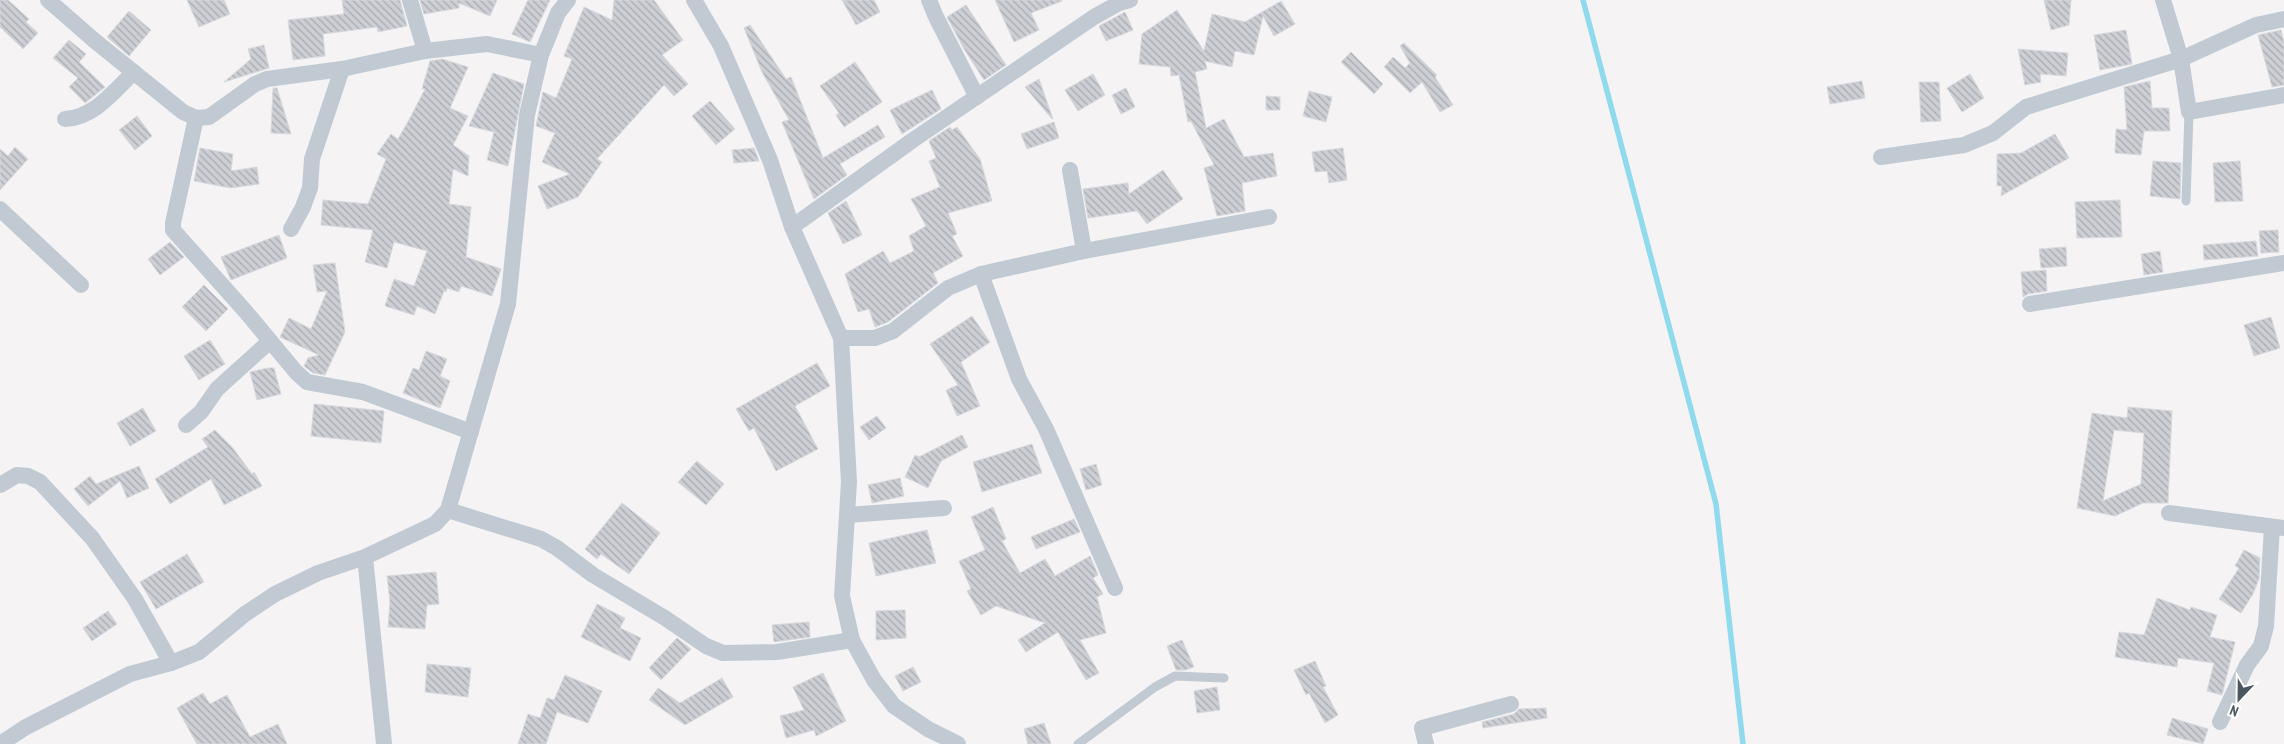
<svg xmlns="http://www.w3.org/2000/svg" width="2284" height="744" viewBox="0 0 2284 744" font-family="'PT Sans Narrow',sans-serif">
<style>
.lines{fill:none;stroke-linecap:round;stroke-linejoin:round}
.stream{stroke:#90daee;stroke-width:5.5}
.building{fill:url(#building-back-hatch);stroke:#d7d9de;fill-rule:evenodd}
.service{stroke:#c1cad2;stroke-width:9}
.minor{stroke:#c1cad2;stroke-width:16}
</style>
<defs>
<pattern id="building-back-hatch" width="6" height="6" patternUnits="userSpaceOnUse" patternTransform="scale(1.25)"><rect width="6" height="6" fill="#cdcfd5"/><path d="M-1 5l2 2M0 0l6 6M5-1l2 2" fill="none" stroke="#a8abb0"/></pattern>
</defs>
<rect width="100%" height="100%" fill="#f5f3f3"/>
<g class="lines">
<!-- stream -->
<polyline class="stream" points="1583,0 1716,504 1743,744"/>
</g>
<!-- building -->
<g class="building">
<polygon points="0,0 8,0 29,19 26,22 38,33 23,49 0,27"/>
<polygon points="187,0 224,0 230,14 199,27"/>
<polygon points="342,0 400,0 407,26 378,32 377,27 323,34 325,56 293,60 288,20 344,14"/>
<polygon points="420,0 497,0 490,16 459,3 459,8 424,14"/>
<polygon points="528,0 550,0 530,42 512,34"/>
<polygon points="614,0 654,0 683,40 662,55 688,84 674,96 664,85 597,159 602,162 578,197 547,209 538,186 570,174 542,162 555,133 536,126 543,92 556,98 572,59 564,56 584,7 612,20"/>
<polygon points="842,0 874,0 880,12 856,25"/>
<polygon points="995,0 1062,0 1062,1 1031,13 1039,30 1014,42"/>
<polygon points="2044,0 2071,0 2069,25 2051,30"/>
<polygon points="1281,1 1295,24 1274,36 1263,16 1254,55 1235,51 1232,67 1205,61 1207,69 1195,72 1206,128 1224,119 1244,157 1273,153 1277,176 1242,183 1245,211 1217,216 1204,168 1214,165 1191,121 1188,122 1179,75 1171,76 1170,67 1139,64 1142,34 1177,10 1204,51 1212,14 1245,22"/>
<polygon points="966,5 1006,65 984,80 964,49 947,17"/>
<polygon points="129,11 151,30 129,56 107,37"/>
<polygon points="1125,12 1133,30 1106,41 1099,26"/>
<polygon points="750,25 786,79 791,77 823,158 878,125 885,137 840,164 847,175 814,199 782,122 789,120 762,72 744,28"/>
<polygon points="2126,30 2132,64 2100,70 2094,35"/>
<polygon points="2281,30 2284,42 2284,85 2272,87 2258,35"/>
<polygon points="69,40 86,54 79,62 105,87 85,103 69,87 78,78 53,58"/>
<polygon points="1404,43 1437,75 1435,77 1453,105 1440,112 1422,82 1410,93 1384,67 1393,57 1405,68 1410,63 1400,46"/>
<polygon points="264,45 269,68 224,82 251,59 248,49"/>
<polygon points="2018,49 2068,53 2066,76 2040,74 2041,82 2025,85"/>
<polygon points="1351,52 1383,84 1374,94 1341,62"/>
<polygon points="442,59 468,67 450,108 468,116 453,145 469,156 468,176 453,169 449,204 471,207 466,257 501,269 492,296 461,286 459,292 447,288 446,292 444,291 435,314 417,306 414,315 385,306 394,279 414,286 427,251 394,242 387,268 365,262 373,230 321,225 323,200 368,204 386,159 377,154 391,134 398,139 410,118 425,89 422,89 430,61"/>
<polygon points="855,62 882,102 844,127 836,115 839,113 820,86"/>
<polygon points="493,73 524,84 508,166 487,160 494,132 469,126"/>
<polygon points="1093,74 1105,95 1078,111 1065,90"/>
<polygon points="1970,74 1984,98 1962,112 1947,88"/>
<polygon points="1039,79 1053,119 1052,119 1025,87"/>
<polygon points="1862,81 1865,98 1830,104 1827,87"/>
<polygon points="2150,81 2152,108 2169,108 2170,131 2144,131 2141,155 2115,153 2116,129 2127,130 2124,87"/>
<polygon points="1919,82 1939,82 1941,121 1921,122"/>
<polygon points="273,88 277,88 291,134 271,133"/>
<polygon points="1126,88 1135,107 1121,114 1112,95"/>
<polygon points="932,90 941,109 902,134 890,110"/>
<polygon points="1309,91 1332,97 1326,122 1303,116"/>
<polygon points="1266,96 1280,97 1280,110 1266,110"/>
<polygon points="710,101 735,129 716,145 692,116"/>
<polygon points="137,116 152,136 135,150 119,130"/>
<polygon points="1054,122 1059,138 1027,149 1021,134"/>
<polygon points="950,127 952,130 957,127 980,159 992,201 948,213 957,234 952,236 963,256 933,273 938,283 888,322 875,327 869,309 858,312 845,274 883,251 890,263 914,251 909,236 926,226 911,199 940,187 929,161 936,158 929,141"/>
<polygon points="2055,134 2069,158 2001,196 2002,186 1997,186 1997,154 2021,153"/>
<polygon points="15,147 28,159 0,190 0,149 8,156"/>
<polygon points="200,148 233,154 231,171 257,167 259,184 231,188 194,181"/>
<polygon points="754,148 759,161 734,163 732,150"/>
<polygon points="1343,148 1347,180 1329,183 1327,171 1315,172 1312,152"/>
<polygon points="2153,161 2181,163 2180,199 2150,196"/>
<polygon points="2240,161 2243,201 2215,202 2213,163"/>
<polygon points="1163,170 1183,199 1147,224 1137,211 1088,218 1083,189 1128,183 1129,194"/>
<polygon points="2120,200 2122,237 2077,238 2075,202"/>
<polygon points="846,201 862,235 843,244 828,213"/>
<polygon points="2278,230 2279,252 2261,253 2259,231"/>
<polygon points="279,235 287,258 231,280 221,257"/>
<polygon points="2256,241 2258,256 2204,260 2203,245"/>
<polygon points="170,242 184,257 160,275 148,259"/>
<polygon points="2066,247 2067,266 2041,268 2039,249"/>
<polygon points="2160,251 2163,272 2144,275 2141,254"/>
<polygon points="335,263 345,332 325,375 313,373 304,366 308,358 319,355 280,337 289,318 311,329 327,291 317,292 313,265"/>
<polygon points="2046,270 2047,291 2028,294 2023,297 2021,272"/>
<polygon points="204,285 228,309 206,331 182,307"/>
<polygon points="972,316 990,342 961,362 980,406 957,416 946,390 958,385 930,344"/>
<polygon points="2271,317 2280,348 2254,356 2244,325"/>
<polygon points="210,340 225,364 199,380 184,356"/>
<polygon points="426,351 447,359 440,376 450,381 440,408 403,393 413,368 419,370"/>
<polygon points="817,363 830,386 795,406 818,449 776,471 754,428 749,431 736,409"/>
<polygon points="268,368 274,368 281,394 257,400 250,372"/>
<polygon points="314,404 384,411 381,443 311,436"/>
<path d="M 2128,407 L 2172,411 L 2168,503 L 2143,503 L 2115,516 L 2077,508 L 2092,413 L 2127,418 ZM 2114,430 L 2144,433 L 2141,484 L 2103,501 Z"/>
<polygon points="143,408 156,431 130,446 117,423"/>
<polygon points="877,416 886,428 869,440 860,427"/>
<polygon points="215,430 232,447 252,474 254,472 262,486 224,505 211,479 170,504 155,479 208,447 202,439"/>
<polygon points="962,435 968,447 941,461 928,488 905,477 915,455 919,457"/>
<polygon points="1032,444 1042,473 982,492 973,462"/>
<polygon points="697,461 724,484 706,505 678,482"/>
<polygon points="1096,464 1102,485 1086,490 1080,469"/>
<polygon points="139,466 149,488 127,498 120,481 88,506 74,489 90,476 96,484"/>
<polygon points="900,478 904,496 872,503 868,485"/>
<polygon points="622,503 660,533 629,574 601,554 597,559 585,549"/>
<polygon points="993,507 1006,539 1002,541 1020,573 1045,559 1055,576 1090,556 1098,575 1093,578 1103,594 1097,597 1106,633 1080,640 1099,673 1086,680 1058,632 1026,652 1018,640 1045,623 996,606 981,615 967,591 971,589 959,561 985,550 971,517"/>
<polygon points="1074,519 1080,532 1036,549 1031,537"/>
<polygon points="927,530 936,563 876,576 869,543"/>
<polygon points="2244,550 2260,558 2259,579 2253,594 2241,613 2219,599 2239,568 2235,566"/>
<polygon points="187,554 204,582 156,609 140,582"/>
<polygon points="436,572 439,604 427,605 425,629 388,627 390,602 387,576"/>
<polygon points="2157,598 2190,610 2191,607 2217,615 2210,637 2235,642 2222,695 2207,691 2214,663 2178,658 2177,667 2115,657 2119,632 2144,635"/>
<polygon points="597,604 625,618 620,628 641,638 630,661 581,637"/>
<polygon points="905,610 906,638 876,640 876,611"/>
<polygon points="108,611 117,624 92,641 83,628"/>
<polygon points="809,622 810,637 774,642 772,625"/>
<polygon points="677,638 691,649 661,680 649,668"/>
<polygon points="1182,640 1194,667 1185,670 1176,670 1167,646"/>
<polygon points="1315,661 1326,686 1323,687 1338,715 1325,723 1309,693 1306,695 1294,670"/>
<polygon points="427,664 471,668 468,697 425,692"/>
<polygon points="913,667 921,682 903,691 895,676"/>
<polygon points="823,673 846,721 816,736 814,730 786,738 780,716 804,710 793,687"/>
<polygon points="565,675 602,691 588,723 557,712 546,744 518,744 528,714 540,718 547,698 554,700"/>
<polygon points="722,678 733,697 685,725 649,700 658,688 680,703"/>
<polygon points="1217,687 1220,710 1197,713 1194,691"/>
<polygon points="203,693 210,704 227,695 250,737 278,724 287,744 197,744 177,708"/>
<polygon points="1546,708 1547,718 1483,728 1482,722 1514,714 1519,709"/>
<polygon points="2172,718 2208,729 2203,744 2167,735"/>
<polygon points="1044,723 1051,744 1028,744 1024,729"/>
</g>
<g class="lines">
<!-- service -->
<g class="service">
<polyline points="2186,201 2189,112"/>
<polyline points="1078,744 1155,687 1175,676 1224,678"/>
</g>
<!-- minor -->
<g class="minor">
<polyline points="48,0 95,41 183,112 196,118 209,117 255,84 267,79 342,69 425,51 487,44 541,55"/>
<polyline points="410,0 425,51"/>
<polyline points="694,0 721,46 770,160 792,227 841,338 849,482 842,596 852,640 874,680 894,706 928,729 958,744"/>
<polyline points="929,0 936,17 977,97"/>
<polyline points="2163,0 2181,59 2189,112 2284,95"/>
<polyline points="196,118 173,223 173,230 246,312 296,372 307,382 363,392 471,432"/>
<path d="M 65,119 C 94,118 114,91 134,72"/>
<polyline points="1881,157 1964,145 1993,133 2026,107 2181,59 2256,25 2284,19"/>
<polyline points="1070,170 1084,251"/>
<polyline points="0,209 81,285"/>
<polyline points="792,227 913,140 1094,17 1119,3 1130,0"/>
<polyline points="291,229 303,207 310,188 312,159 342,69"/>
<polyline points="981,274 1019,379 1046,429 1115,588"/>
<polyline points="2030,304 2284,263"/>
<polyline points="841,338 875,338 893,331 948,288 981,274 1084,251 1269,217"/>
<polyline points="186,425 201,412 217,389 270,341"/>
<polyline points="0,485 17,475 28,476 40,482 92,538 135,599 171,663"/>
<polyline points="448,510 541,539 557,548 593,575 665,618 706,646 723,653 777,652 852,640"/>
<polyline points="2169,513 2284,528"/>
<polyline points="847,515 944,508"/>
<polyline points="365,557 384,744"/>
<polyline points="2220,722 2247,665 2261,646 2266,626 2272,527"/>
<polyline points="0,744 26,727 130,674 171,663 199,652 245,614 275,594 318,573 365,557 435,524 448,510 508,304 527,115 541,55 558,13 568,0"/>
<polyline points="1426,744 1422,728 1511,704"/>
</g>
</g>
<!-- north arrow -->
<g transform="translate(2239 699) rotate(202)" stroke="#ffffff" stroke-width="4" paint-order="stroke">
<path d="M0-4L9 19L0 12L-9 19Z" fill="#4a5661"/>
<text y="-8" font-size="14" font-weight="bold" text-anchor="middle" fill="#4a5661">N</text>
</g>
</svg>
